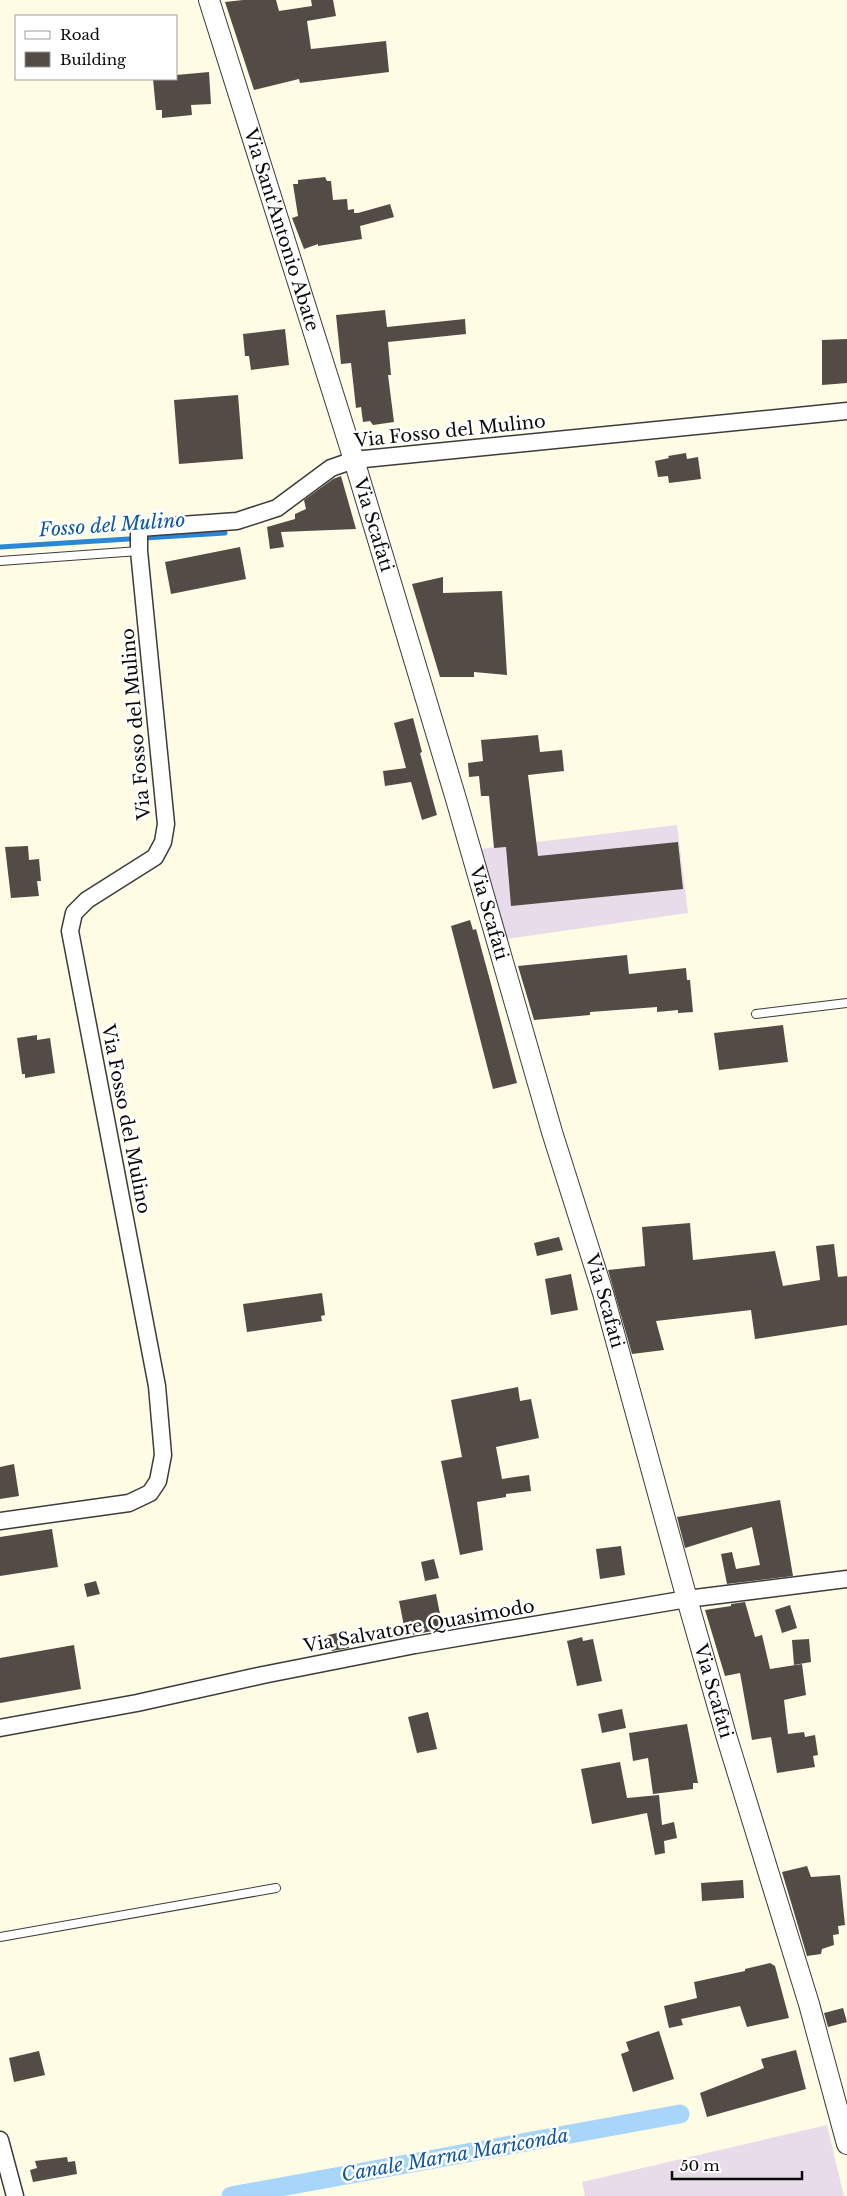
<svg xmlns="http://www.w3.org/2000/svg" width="847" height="2196" viewBox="0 0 847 2196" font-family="'Libre Baskerville',serif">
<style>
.industrial{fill:#e9dcea}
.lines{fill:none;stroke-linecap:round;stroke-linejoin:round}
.stream{stroke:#2987d5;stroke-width:5}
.canal{stroke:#a7d6fa;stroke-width:19}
.building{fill:#534b45}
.service-casing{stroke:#3c3c3c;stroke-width:10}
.minor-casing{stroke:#3c3c3c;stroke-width:19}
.tertiary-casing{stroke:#3c3c3c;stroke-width:22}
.service{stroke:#fff;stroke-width:8}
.minor{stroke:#fff;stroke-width:16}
.tertiary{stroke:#fff;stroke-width:20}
.labels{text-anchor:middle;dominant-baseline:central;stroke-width:5;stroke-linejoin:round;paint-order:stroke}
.street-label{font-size:18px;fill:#090909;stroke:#fff}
.water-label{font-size:19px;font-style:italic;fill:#0d58a1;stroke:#fff}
</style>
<rect width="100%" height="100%" fill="#fffce6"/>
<!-- industrial -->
<g class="industrial">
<polygon points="677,825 688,913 507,939 480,849"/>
<polygon points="827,2125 844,2196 585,2196 582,2182"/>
</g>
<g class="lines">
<!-- stream -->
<polyline class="stream" points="0,547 225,533"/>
<!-- canal -->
<polyline class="canal" points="231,2196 680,2114"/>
</g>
<!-- building -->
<g class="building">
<polygon points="243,0 276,0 279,11 312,6 311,0 333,0 336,16 307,21 311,49 386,41 389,72 300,83 299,79 254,90 225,2"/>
<polygon points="209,72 211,104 191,105 192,115 162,118 162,110 156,110 153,79 176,79 176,75"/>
<polygon points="325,177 327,181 331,181 333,200 347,199 348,210 354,209 354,213 358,213 390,204 394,217 360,226 362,239 318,246 318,244 304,249 292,218 298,216 293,184 298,184 298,180"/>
<polygon points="385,310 387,327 465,319 466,334 388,342 391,375 388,375 394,422 373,425 370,421 363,422 361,407 356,408 351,363 341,364 336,315"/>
<polygon points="285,329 289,365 251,370 249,356 245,356 243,334"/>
<polygon points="847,339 847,383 822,385 822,340"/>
<polygon points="238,395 243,459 179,464 174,400"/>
<polygon points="686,453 687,459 698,457 701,479 669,483 668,476 658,477 655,461 669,458 668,456"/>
<polygon points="341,476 356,529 281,532 284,547 270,549 267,527 295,519 295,514 306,509 304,500 333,479"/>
<polygon points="240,547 246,579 171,594 165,562"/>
<polygon points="443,577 443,593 502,591 507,675 474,672 474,677 440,677 412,584"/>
<polygon points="413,718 422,752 420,753 437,815 422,820 411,782 385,786 383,771 406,768 394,723"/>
<polygon points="538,735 540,752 562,750 564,771 528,775 538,856 678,842 683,889 511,906 506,847 494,848 489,796 481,796 479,776 469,777 468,763 483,761 481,740"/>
<polygon points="28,846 29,860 39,859 41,881 37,881 39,896 11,898 5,847"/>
<polygon points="470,920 473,930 476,929 491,984 517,1083 493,1089 451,926"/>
<polygon points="627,955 629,974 686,968 687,980 690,980 693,1012 678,1013 678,1010 657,1012 657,1007 590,1012 590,1015 534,1020 518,966"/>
<polygon points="783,1025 788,1062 719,1070 714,1033"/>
<polygon points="37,1035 37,1040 50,1038 55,1073 25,1078 25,1074 22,1074 17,1038"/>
<polygon points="690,1223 693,1260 775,1251 783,1286 820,1280 816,1246 834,1244 838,1277 847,1276 847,1325 755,1339 751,1310 656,1321 664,1350 632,1354 608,1270 645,1266 642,1227"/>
<polygon points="559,1237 563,1250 537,1256 534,1243"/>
<polygon points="571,1274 578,1310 551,1315 545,1279"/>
<polygon points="322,1293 325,1315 321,1316 322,1321 247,1332 243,1304"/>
<polygon points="518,1387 520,1401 531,1399 539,1438 496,1447 502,1479 529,1475 531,1491 506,1494 506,1497 477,1502 483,1550 460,1555 441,1461 462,1457 451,1400"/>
<polygon points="14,1464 19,1496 0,1499 0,1467"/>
<polygon points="780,1500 793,1576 727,1584 721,1554 732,1552 736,1569 760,1565 752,1527 685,1548 677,1517"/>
<polygon points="52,1529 58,1567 0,1576 0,1537"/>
<polygon points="621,1546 625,1575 600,1579 596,1549"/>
<polygon points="434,1559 439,1578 425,1581 421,1562"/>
<polygon points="96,1581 100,1594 87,1597 84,1584"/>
<polygon points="436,1594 443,1629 406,1636 399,1601"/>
<polygon points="745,1602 755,1637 762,1635 770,1669 802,1664 806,1695 784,1700 788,1734 804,1732 805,1737 815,1735 818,1755 813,1756 815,1767 777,1773 771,1737 752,1740 740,1673 725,1676 705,1610 731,1606 731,1604"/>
<polygon points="790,1605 797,1628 782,1633 775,1610"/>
<polygon points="346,1631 349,1648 332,1651 328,1635"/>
<polygon points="582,1637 583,1641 593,1639 602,1681 577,1686 567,1641"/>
<polygon points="809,1639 811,1662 794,1665 792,1640"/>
<polygon points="74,1645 81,1689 0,1703 0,1658"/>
<polygon points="622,1709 626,1728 602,1733 598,1714"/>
<polygon points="428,1712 437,1749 417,1753 408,1717"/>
<polygon points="687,1724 698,1783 693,1783 693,1789 653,1794 648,1758 633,1761 629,1733"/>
<polygon points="620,1762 627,1798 659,1795 662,1825 674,1822 677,1838 664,1841 665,1853 655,1855 647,1813 592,1824 581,1769"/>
<polygon points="807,1866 811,1877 840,1875 845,1925 838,1926 839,1934 833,1935 834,1945 822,1949 821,1954 807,1956 782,1872"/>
<polygon points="743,1880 744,1898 702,1901 701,1883"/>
<polygon points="770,1963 775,1966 789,2018 747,2027 740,2006 681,2019 683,2025 669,2028 664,2006 697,1998 694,1982 745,1971 745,1969"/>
<polygon points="843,2008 847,2022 828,2027 824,2013"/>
<polygon points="659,2031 674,2079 633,2092 621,2054 629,2051 626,2042"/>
<polygon points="796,2050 806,2089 707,2117 700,2093 764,2068 761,2059"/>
<polygon points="39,2051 45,2075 14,2082 9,2058"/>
<polygon points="67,2157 68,2162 75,2161 77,2174 33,2182 30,2170 37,2168 35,2161"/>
</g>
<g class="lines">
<!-- service casing -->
<g class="service-casing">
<g id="service">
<polyline points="0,561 139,551"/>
<polyline points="756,1014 847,1003"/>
<polyline points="0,1937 276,1888"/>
</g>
</g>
<!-- minor casing -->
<g class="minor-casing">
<g id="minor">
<polyline points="0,1521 129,1503 150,1493 158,1481 163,1455 157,1386 70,931 74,913 87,900 155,857 163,842 166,824 139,551 139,528 237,521 277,508 331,468 354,460 847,411"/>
<polyline points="0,1728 137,1703 263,1675 415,1645 687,1599 847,1579"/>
<polyline points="0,2140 15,2196"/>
</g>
</g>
<!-- tertiary casing -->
<g class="tertiary-casing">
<g id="tertiary">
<path id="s1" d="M 209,0 L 354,460 L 456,799 L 552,1132 L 603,1293 L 687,1599 L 726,1735 L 809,2004 L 847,2144"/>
</g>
</g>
<!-- service -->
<use href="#service" class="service"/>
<!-- minor -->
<use href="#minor" class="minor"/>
<!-- tertiary -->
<use href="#tertiary" class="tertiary"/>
</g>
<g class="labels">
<!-- street labels -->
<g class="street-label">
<text stroke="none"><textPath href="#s1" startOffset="241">Via Sant'Antonio Abate</textPath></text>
<text transform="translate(450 431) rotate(-6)">Via Fosso del Mulino</text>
<text stroke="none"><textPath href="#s1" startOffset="550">Via Scafati</textPath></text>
<text transform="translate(136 724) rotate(-95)">Via Fosso del Mulino</text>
<text stroke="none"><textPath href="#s1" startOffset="955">Via Scafati</textPath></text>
<text transform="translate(126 1119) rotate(79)">Via Fosso del Mulino</text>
<text stroke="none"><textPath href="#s1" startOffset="1360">Via Scafati</textPath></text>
<text transform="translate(419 1626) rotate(-10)">Via Salvatore Quasimodo</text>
<text stroke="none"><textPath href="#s1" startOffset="1765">Via Scafati</textPath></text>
</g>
<!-- water labels -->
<g class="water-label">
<text transform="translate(112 525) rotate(-4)">Fosso del Mulino</text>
<text transform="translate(455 2155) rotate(-10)">Canale Marna Mariconda</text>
</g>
</g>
<!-- legend -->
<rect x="15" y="15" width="162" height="65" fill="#ffffff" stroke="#9d9d9d"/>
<rect x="25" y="31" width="25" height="8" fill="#ffffff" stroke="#9d9d9d"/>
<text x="60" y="40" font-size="15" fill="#090909">Road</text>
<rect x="25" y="52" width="25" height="15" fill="#534b45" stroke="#9d9d9d"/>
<text x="60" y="65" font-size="15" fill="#090909">Building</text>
<!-- scale -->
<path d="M672 2171v8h130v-8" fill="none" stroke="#090909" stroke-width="2.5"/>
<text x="680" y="2171" font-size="15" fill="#090909" stroke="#ffffff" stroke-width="4" paint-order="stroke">50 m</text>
</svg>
